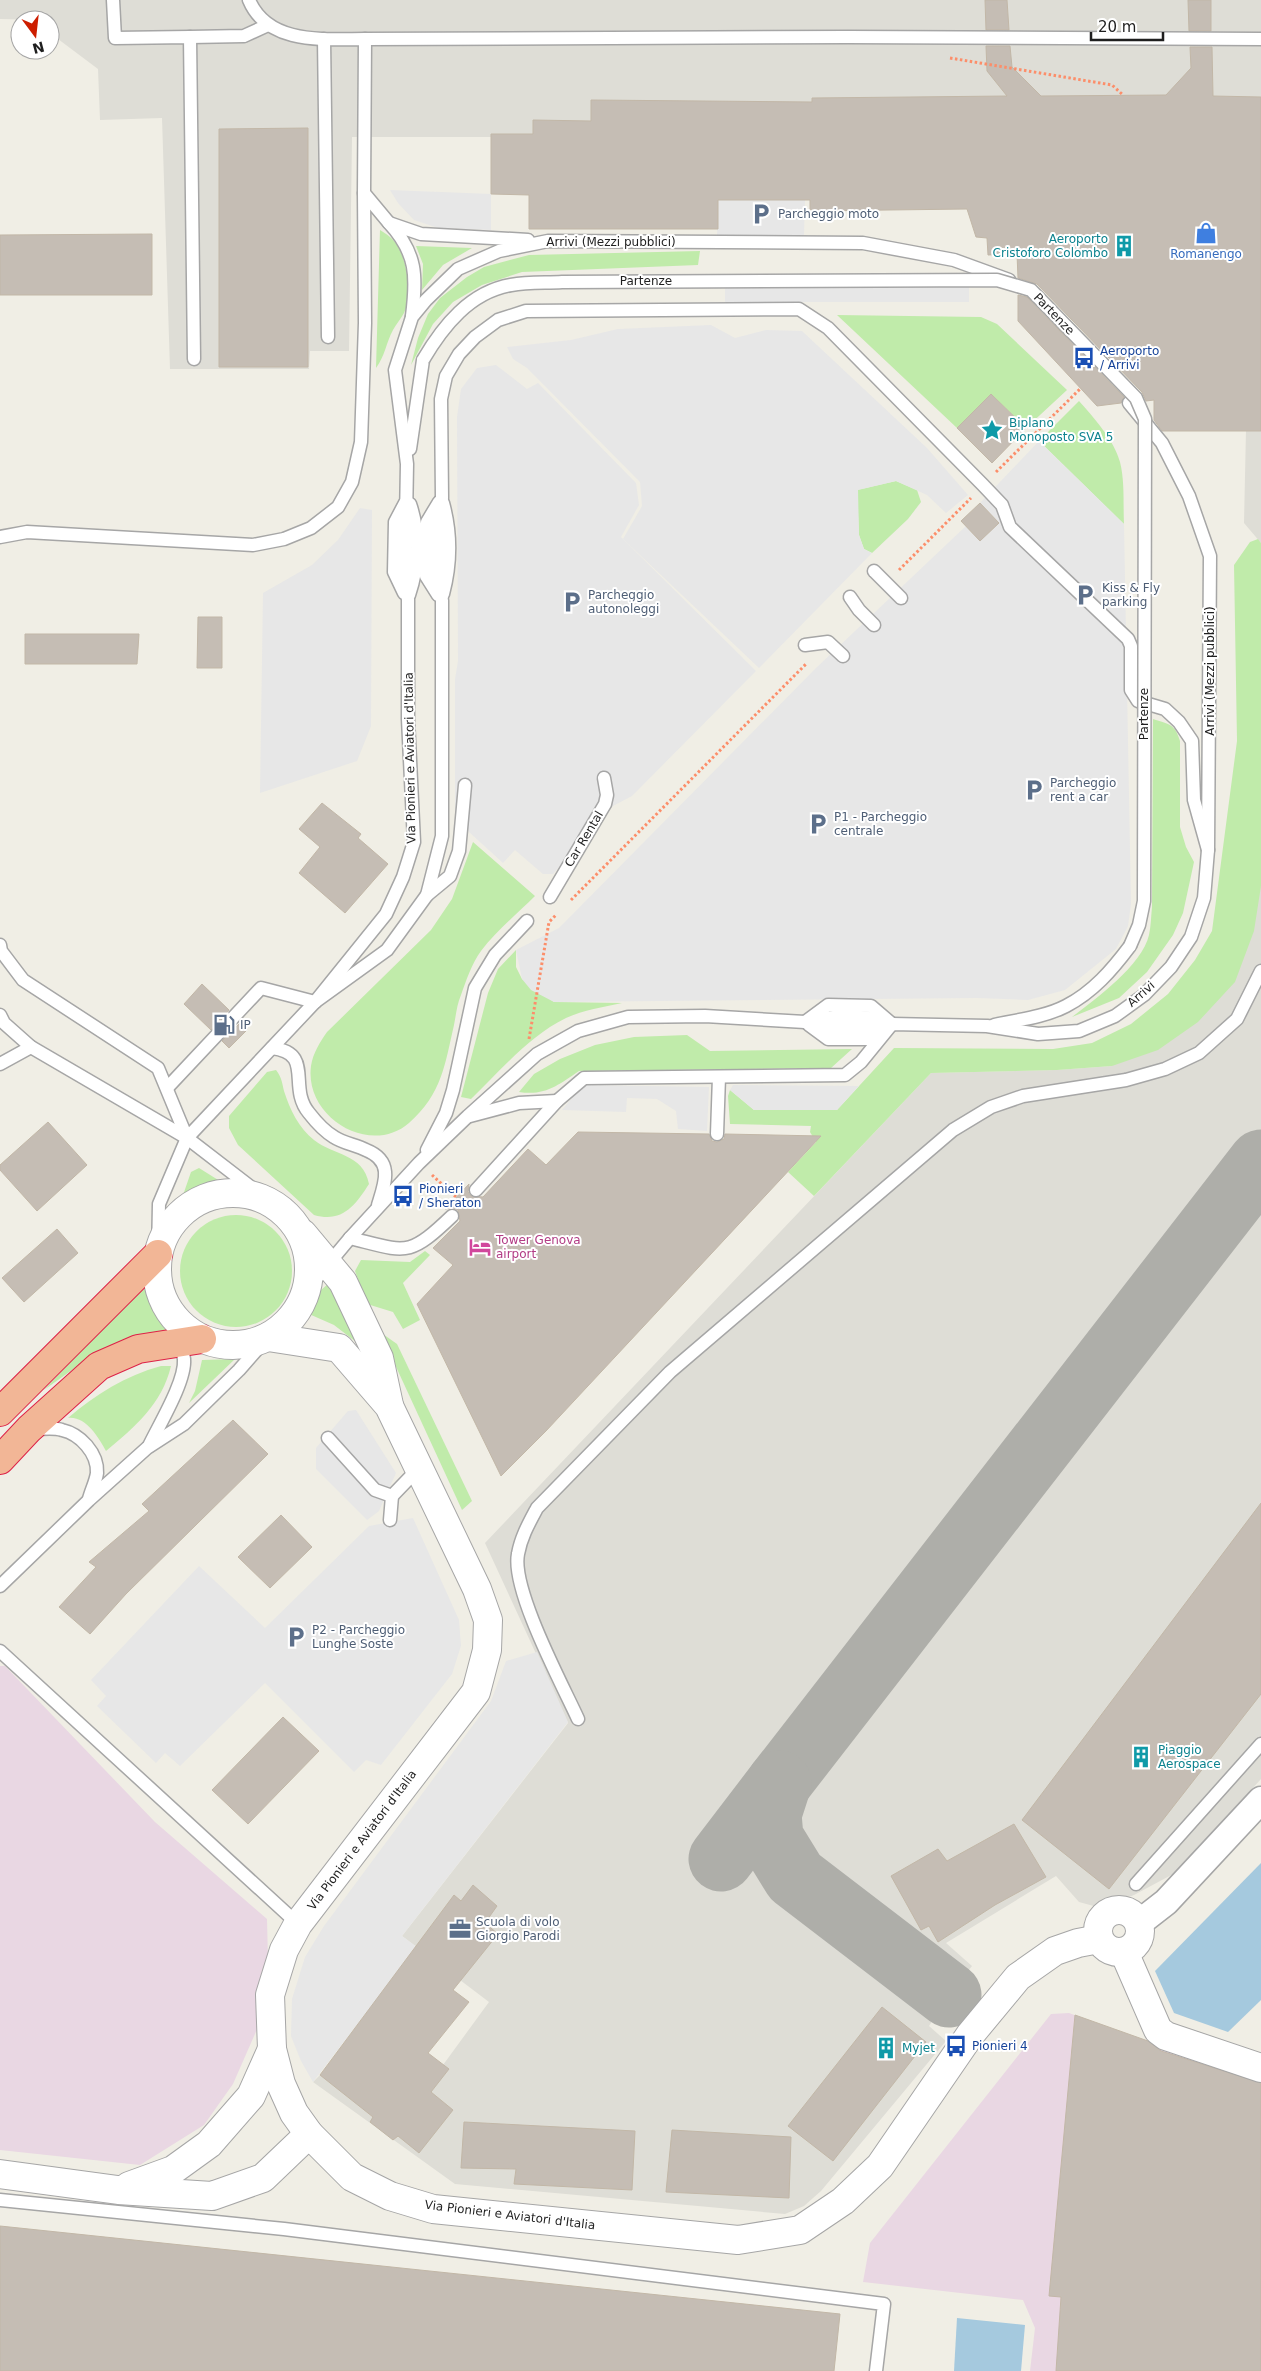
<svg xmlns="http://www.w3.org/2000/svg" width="1261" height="2371" viewBox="0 0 1261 2371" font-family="'DejaVu Sans',sans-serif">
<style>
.industrial{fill:#e9d7e3}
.airport{fill:#deddd6}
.grass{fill:#c0ebaa}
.parking{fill:#e7e7e7}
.water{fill:#a5c9de}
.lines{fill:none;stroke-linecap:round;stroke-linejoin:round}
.taxiway{stroke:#aeaea9;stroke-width:65}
.building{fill:#c5bdb4;stroke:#c2b7a7}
.service-casing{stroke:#a6a6a6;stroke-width:15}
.minor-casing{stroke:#a6a6a6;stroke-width:29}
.tertiary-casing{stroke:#a6a6a6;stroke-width:30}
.trunk-casing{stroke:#dd2247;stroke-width:30}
.path{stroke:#fc8e6a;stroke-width:3;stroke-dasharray:2.5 2.5;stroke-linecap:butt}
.service{stroke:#fff;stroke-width:12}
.minor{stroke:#fff;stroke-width:26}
.tertiary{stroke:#fff;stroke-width:28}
.trunk{stroke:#f2b696;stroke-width:28}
.service-bridge-casing{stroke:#a6a6a6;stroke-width:15;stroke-linecap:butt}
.service-bridge{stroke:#fff;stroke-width:12}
.labels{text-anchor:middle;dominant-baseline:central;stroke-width:4;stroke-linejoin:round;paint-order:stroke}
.service-label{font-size:12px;fill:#4e5e75;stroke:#fff;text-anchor:start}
.culture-label{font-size:12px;fill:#0d838f;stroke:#fff;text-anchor:start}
.street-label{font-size:12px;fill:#1f1f1f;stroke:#fff}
.shop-label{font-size:12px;fill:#366cbe;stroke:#fff}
.transit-label{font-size:12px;fill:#164399;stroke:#fff;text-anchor:start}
.hotel-label{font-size:12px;fill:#b23c85;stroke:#fff;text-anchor:start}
</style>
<rect width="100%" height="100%" fill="#f0eee5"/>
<!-- industrial -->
<g class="industrial">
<polygon points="0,1666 5,1666 155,1822 267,1919 268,1961 258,2027 233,2084 204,2125 140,2165 0,2150"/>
<polygon points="1069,2013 1261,2084 1261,2371 1030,2371 1035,2328 1023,2300 863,2282 870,2243 1051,2014"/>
</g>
<!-- airport -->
<g class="airport">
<polygon points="0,0 1261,0 1261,543 1244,523 1246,430 992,182 491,137 352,137 349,351 310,351 309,369 170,369 162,118 100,120 98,69 50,33 50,20 0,19"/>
<polygon points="1261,881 1261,1779 1175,1873 1134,1895 1101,1908 1079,1902 1056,1876 946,1943 972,1966 949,1995 929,2026 946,2041 821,2191 804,2206 785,2214 455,2184 313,2082 320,2075 443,2065 489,2002 402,1936 568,1723 485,1543 931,1073 1057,1070 1112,1066 1261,886"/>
</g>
<!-- grass -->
<g class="grass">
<path d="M 380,230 C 385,233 391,237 395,242 C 407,258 413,295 404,313 C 401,319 396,324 393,330 C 386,343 385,356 376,368 Z"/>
<polygon points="416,246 472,248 443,265 422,290 423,264"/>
<polygon points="700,251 698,265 522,272 482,285 453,302 433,324 411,365 418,338 428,314 440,298 467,277 484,267 529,255"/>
<polygon points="837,315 981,317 997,324 1067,390 1026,428 991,394 957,428"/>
<path d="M 1079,401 C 1094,418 1114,440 1120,462 C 1125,482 1123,504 1124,524 L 1039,441 Z"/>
<polygon points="896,481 917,490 921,502 908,519 872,553 864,549 859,535 857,490"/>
<polygon points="1258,539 1261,543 1261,886 1254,931 1235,982 1198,1022 1158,1050 1112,1066 1057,1070 931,1073 814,1196 788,1172 816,1142 810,1132 811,1126 730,1124 728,1096 730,1090 754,1110 837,1110 894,1048 1053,1049 1092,1043 1131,1024 1168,994 1195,960 1212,931 1237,741 1234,565 1250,542"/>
<path d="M 1153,719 C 1169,724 1175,724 1180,741 L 1180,827 L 1186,847 L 1194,862 L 1183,913 L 1173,935 L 1147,972 L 1119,998 L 1072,1017 C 1096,999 1142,965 1149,935 C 1151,926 1151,916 1152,907 Z"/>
<path d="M 473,842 L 535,896 C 517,914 496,931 481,951 C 472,963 466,981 461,995 C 457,1004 456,1015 454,1025 C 445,1064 442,1094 409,1123 C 370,1157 304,1117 311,1066 C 313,1053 320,1042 327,1032 L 431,930 L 452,899 Z"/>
<path d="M 516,950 L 516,967 L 522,979 L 554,1002 L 622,1003 C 603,1007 584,1010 566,1018 C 529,1036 500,1071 471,1099 L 461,1097 L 488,993 L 498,969 Z"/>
<path d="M 687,1035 L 710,1051 L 852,1049 L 831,1068 L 579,1071 C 558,1085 546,1096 519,1092 L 534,1074 L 560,1059 L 595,1045 L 634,1037 Z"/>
<path d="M 276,1070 C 282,1078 282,1083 284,1091 C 290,1110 299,1128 314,1140 C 334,1156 363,1153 369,1184 C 355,1206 342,1223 314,1215 L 238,1145 L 229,1128 L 229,1116 L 267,1072 Z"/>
<polygon points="199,1168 223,1183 197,1190 182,1198 191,1172"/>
<circle cx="236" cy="1271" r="56"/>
<polygon points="425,1251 430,1255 403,1283 420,1320 403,1329 393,1312 367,1304 355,1271 361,1260 410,1262"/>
<polygon points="144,1284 168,1331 86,1360 44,1390"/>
<polygon points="328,1284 345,1313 360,1345 334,1325 309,1314 321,1290"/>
<polygon points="380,1332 397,1344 472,1501 462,1510"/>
<polygon points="235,1359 189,1403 195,1391 202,1360"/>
<path d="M 161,1366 L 171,1366 C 162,1404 135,1427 106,1451 C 98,1437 86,1416 68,1418 C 96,1394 125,1376 161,1366 Z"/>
</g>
<!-- parking -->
<g class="parking">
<polygon points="390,190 491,194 491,230 438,228 414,220 398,203"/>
<polygon points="718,200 805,200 804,235 717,236"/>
<polygon points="969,274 969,302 725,302 725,275"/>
<polygon points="711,325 735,338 766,330 802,331 927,448 968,495 946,513 927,495 896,481 858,490 859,535 864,549 872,553 759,668 623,539 642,506 640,482 527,368 513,359 507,347 571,340 618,329"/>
<polygon points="496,365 527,389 538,383 636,483 639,505 621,537 756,671 632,796 613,806 553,874 543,874 515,850 503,863 469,832 466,819 455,815 455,679 458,661 457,417 461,389 477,368"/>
<polygon points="1039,441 1124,524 1131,904 1128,926 1116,949 1065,990 1028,1000 977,998 554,1002 531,990 522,979 516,950 559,928 816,668 966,526 980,541 999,523 980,503"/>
<polygon points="360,508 372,510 371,726 357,761 260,793 263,593 312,565 338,540"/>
<polygon points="583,1085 709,1087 707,1131 678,1129 676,1111 657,1099 627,1098 626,1112 562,1110"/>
<polygon points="733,1085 859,1086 837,1110 754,1110 730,1090"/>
<polygon points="356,1410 396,1473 379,1511 367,1520 316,1469 316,1448 348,1411"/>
<polygon points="413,1518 459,1620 461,1646 452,1674 381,1765 366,1760 354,1772 265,1683 180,1766 165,1753 156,1763 97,1706 106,1696 91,1680 199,1566 265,1628 369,1526"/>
<polygon points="537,1652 568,1722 402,1936 417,1947 313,2082 301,2061 291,2036 292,1999 305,1957 324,1926 491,1701 506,1661"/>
</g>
<!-- water -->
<g class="water">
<polygon points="1261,1863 1261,2000 1228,2032 1174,2013 1155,1971"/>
<polygon points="957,2318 1025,2325 1021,2371 954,2371"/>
</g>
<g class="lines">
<!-- taxiway -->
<g class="taxiway">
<polyline points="779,1783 1261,1162"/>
<polyline points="721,1859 779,1783 769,1814 771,1838 795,1877 949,1995"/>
</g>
</g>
<!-- building -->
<g class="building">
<polygon points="985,0 1007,0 1009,30 986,30"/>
<polygon points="1188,0 1211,0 1211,31 1189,31"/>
<polygon points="986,46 1010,46 1012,67 1041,96 1166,95 1191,68 1190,47 1212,47 1213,96 1261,97 1261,431 1162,431 1154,420 1154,400 1146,401 1142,392 1037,284 1018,278 1017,254 988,255 987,238 976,237 967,209 810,211 810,200 718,200 718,229 529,229 529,195 491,194 491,134 533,134 533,120 591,121 591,100 812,102 812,98 1007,96 987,71"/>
<polygon points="308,128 308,367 219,367 219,129"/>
<polygon points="152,234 152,295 0,295 0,235"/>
<polygon points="1018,295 1027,297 1124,397 1121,403 1097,406 1018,321"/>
<polygon points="991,394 1026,428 992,463 957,428"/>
<polygon points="980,503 999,523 980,541 961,521"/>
<polygon points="198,617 222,617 222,668 197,668"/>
<polygon points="25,634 139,634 137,664 25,664"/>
<polygon points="322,803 361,834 358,838 388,864 345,913 299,873 320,847 299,829"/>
<polygon points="202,984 229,1010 211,1030 184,1004"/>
<polygon points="241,1022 248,1029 229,1048 222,1041"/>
<polygon points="48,1122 87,1165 37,1211 0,1170 0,1165"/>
<polygon points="578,1132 709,1134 712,1141 717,1142 724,1139 725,1134 821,1136 546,1431 501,1476 417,1304 453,1265 433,1248 460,1221 458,1210 454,1208 445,1209 469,1184 468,1192 471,1196 483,1197 528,1149 546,1165"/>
<polygon points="57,1229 78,1253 24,1302 2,1278"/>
<polygon points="233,1420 268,1454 126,1594 90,1634 59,1607 96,1567 89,1562 149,1511 142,1504"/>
<polygon points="1261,1503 1261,1694 1109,1889 1022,1820"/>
<polygon points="281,1515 312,1547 270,1588 238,1557"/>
<polygon points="283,1717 319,1751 248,1824 212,1790"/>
<polygon points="1014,1824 1046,1877 995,1905 938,1942 929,1926 921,1930 891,1876 938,1849 947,1861"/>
<polygon points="473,1885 497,1906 485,1923 498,1934 453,1990 469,2002 428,2053 449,2069 431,2092 453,2110 419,2153 398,2136 393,2140 370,2122 373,2117 320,2075 454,1895 461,1901"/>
<polygon points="882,2007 926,2042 833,2161 788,2126"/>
<polygon points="1075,2015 1148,2041 1161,2051 1261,2083 1261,2371 1056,2371 1061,2297 1049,2296"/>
<polygon points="464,2122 635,2131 632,2190 514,2184 516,2169 461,2168"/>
<polygon points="672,2130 791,2137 789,2198 666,2192"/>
<polygon points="0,2226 840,2314 834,2371 0,2371"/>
</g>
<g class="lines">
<!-- service casing -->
<g class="service-casing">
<g id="service">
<polyline points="113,0 115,38 190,37 194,359"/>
<path d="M 249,0 C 268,45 324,39 365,39 L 364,193 L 389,223"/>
<polyline points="190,37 244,36 268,25"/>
<polyline points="324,39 328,337"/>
<polyline points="365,39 848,37 1261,39"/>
<path d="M 412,316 C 417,277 417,253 389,223 L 421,234 L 528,240"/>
<polyline points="410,449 423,360"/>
<path d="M 443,503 C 451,532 451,564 443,594"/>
<polyline points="0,537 27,532 253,545 284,539 311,528 338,507 352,482 361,442 365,323 364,193"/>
<polyline points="874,571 901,598"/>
<polyline points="404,593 394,572 395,522 405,503"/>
<path d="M 409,595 C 419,566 420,533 410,504"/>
<polyline points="438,595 426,576 427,522 439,502"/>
<polyline points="850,597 859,610 874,625"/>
<polyline points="805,645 828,642 843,656"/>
<polyline points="427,895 450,876 459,851 465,785"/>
<polyline points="550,897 605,804 607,795 604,778"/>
<polyline points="0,945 1,951 23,980 158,1068 187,1138"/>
<polyline points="315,1002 387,950 427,895 442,836 442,601 438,575 438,522 442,498 441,399 446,376 459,354 475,337 498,320 526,311 799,309 828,328 983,485 1002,505 1010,527 1128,639 1131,646 1131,690 1138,701 1165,709 1179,722 1192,741 1194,800 1208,850"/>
<polyline points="0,1015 4,1023 31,1047 187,1138 274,1205"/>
<path d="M 809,1021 C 834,1015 861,1014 886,1022"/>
<polyline points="805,1022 828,1005 871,1006 892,1024"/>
<polyline points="809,1025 828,1039 871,1039 882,1031"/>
<path d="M 994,1025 C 1017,1020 1045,1017 1066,1006 C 1093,992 1112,970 1130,946"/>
<path d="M 272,1048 C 315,1053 287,1087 309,1113 C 316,1122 324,1131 334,1137 C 343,1143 356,1145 366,1150 C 394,1161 385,1183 378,1205"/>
<polyline points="0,1064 31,1047"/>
<polyline points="167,1088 261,988 315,1002"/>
<polyline points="470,1116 519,1103 557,1101"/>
<polyline points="717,1134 719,1077"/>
<polyline points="427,1150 446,1113 453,1090 475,988 495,955 527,921"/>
<polyline points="476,1190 557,1101 584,1078 845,1075 861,1062 892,1024"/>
<path d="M 350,1238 C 407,1252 408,1258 452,1216"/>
<polyline points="158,1254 159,1204 187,1138 315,1002 386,914 403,877 414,842 408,719 408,600 405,575 407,464 395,370 412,317 426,300 458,269 499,251 548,241 863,243 954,260 1009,280"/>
<polyline points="305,1292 350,1238 419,1163 468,1116 537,1054 578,1031 628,1017 705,1016 805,1022 828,1028 870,1028 892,1024 987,1026 1038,1034 1079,1031 1115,1016 1144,995 1171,967 1191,937 1204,898 1208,850 1210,556 1189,496 1162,443 1129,403"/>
<path d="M 34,1429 C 43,1429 54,1427 62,1430 C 80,1434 98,1453 97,1473 C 96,1481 91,1491 89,1499"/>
<polyline points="328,1438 375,1490 392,1496 390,1520"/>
<path d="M 149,1446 C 159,1425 186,1381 184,1359 C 182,1345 177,1330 173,1317"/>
<polyline points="392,1496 419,1468"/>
<polyline points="0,1586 89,1500 147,1448 184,1424 239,1370 268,1337"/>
<polyline points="0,1651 298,1924"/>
<path d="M 578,1719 C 562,1684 511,1589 518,1554 C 521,1537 529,1523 537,1508 L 670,1372 L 953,1130 L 991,1107 L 1023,1096 L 1126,1080 L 1165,1069 L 1199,1053 L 1237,1019 L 1261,971"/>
<polyline points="1136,1884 1261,1744"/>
<polyline points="0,2200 284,2229 884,2304 876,2371"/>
</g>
</g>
<!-- minor casing -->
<g class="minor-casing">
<polyline id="minor" points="1139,1923 1166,1902 1261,1800"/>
</g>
<!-- tertiary casing -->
<g class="tertiary-casing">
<g id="tertiary">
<circle cx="233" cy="1269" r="76"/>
<polyline points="303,1234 343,1282 379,1358 389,1405"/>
<polyline points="268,1337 339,1348 389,1406 477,1589 488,1620 487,1650 476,1692 298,1924 284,1950 270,1995 272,2049 281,2084 294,2113 309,2134 352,2177 390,2196 433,2209 738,2240 800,2230 843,2201 880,2166 970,2035 1018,1977 1055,1951 1078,1943 1099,1939"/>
<circle cx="1119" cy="1931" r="21"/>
<polyline points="1124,1952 1158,2030 1166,2036 1261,2068"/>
<polyline points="0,2174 118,2190 212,2196 263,2178 309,2134"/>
<polyline points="129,2186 173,2170 209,2144 251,2096 272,2049"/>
</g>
</g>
<!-- trunk casing -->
<g class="trunk-casing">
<g id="trunk">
<polyline points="0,1412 158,1254"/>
<polyline points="0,1460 29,1429 99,1366 138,1349 202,1339"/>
</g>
</g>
<!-- path -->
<g class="path">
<polyline points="950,58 1112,85 1123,95"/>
<polyline points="996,472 1081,388"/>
<polyline points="899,570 971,498"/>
<polyline points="571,900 807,663"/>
<polyline points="529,1039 549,922 556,915"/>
<polyline points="432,1175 456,1197"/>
</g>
<!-- service -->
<use href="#service" class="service"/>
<!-- minor -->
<use href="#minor" class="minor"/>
<!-- tertiary -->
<use href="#tertiary" class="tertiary"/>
<!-- trunk -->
<use href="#trunk" class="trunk"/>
<!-- service-bridge casing -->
<g class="service-bridge-casing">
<path id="service-bridge" d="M 423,360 C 443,326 470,292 511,285 C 528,282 545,283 562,282 L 997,280 L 1031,290 L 1136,398 L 1145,419 L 1144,901 L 1139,925 L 1130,946"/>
</g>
<!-- service-bridge -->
<use href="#service-bridge" class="service-bridge"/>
</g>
<!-- icons -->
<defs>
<g id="parking-bare" transform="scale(1.725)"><path d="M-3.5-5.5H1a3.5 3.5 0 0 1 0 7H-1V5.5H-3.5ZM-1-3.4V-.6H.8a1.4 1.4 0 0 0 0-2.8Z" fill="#5c6f8a" stroke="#fff" stroke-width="2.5" paint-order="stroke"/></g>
<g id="shop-bare" transform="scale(1.725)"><path d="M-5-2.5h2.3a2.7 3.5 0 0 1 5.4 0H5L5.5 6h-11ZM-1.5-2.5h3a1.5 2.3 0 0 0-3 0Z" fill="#3f7fe0" stroke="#fff" stroke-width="2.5" paint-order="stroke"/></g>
<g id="building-bare" transform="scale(1.725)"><path d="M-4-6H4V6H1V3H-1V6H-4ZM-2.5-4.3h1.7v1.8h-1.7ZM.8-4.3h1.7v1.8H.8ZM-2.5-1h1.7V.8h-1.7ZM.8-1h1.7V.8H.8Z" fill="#0f9aa8" stroke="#fff" stroke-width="2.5" paint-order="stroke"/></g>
<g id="bus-bare" transform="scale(1.725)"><path d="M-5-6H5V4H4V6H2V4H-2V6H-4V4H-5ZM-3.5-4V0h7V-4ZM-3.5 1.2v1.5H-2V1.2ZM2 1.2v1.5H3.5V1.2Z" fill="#1a4fb4" stroke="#fff" stroke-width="2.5" paint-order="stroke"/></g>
<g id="sight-bare" transform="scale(1.725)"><path d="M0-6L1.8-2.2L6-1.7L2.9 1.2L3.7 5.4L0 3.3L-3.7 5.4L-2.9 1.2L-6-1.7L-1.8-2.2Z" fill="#0f9aa8" stroke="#fff" stroke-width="2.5" paint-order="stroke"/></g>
<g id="fuel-bare" transform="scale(1.725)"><path d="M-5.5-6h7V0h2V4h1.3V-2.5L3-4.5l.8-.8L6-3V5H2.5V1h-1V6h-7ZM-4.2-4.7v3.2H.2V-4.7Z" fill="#5c6f8a" stroke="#fff" stroke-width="2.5" paint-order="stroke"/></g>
<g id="hotel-bare" transform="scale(1.725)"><path d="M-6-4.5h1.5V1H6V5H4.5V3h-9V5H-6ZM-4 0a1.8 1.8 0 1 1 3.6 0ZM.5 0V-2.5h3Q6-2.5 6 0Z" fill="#d1479c" stroke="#fff" stroke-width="2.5" paint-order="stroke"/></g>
<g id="office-bare" transform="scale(1.725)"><path d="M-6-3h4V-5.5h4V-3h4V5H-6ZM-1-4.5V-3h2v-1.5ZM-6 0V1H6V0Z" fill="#5c6f8a" stroke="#fff" stroke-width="2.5" paint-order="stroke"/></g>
</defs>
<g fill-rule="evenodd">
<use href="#parking-bare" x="761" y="214"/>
<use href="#shop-bare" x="1206" y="233"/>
<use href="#building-bare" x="1124" y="246"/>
<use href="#bus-bare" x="1084" y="358"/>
<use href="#sight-bare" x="992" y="430"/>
<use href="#parking-bare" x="1085" y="595"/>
<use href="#parking-bare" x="572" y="602"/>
<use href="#parking-bare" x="1034" y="790"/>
<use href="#parking-bare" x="818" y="824"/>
<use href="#fuel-bare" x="224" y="1025"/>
<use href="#bus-bare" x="403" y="1196"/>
<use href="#hotel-bare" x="480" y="1247"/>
<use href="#parking-bare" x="296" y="1637"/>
<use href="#building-bare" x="1141" y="1757"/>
<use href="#office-bare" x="460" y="1929"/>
<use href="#bus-bare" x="956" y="2046"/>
<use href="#building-bare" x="886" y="2048"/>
</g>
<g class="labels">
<!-- service labels -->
<g class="service-label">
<text x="778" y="214">Parcheggio moto</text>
<text x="1102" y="588">Kiss &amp; Fly<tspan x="1102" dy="14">parking</tspan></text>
<text x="588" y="595">Parcheggio<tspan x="588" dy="14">autonoleggi</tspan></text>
<text x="1050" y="783">Parcheggio<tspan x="1050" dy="14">rent a car</tspan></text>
<text x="834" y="817">P1 - Parcheggio<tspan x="834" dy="14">centrale</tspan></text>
<text x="240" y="1025">IP</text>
<text x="312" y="1630">P2 - Parcheggio<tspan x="312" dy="14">Lunghe Soste</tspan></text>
<text x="476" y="1922">Scuola di volo<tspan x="476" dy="14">Giorgio Parodi</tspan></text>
</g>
<!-- culture labels -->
<g class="culture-label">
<text x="1108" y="239" text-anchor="end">Aeroporto<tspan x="1108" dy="14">Cristoforo Colombo</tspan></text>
<text x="1009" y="423">Biplano<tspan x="1009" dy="14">Monoposto SVA 5</tspan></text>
<text x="1158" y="1750">Piaggio<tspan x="1158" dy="14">Aerospace</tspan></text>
<text x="902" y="2048">Myjet</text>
</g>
<!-- street labels -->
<g class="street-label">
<text x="611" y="242">Arrivi (Mezzi pubblici)</text>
<text x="646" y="281">Partenze</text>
<text transform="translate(1054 314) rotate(46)">Partenze</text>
<text transform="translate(1210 671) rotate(-90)">Arrivi (Mezzi pubblici)</text>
<text transform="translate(1144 714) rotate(-90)">Partenze</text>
<text transform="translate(410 758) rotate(-91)">Via Pionieri e Aviatori d'Italia</text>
<text transform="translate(584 839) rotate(-59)">Car Rental</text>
<text transform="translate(1141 994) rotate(-41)">Arrivi</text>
<text transform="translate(362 1840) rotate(-53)">Via Pionieri e Aviatori d'Italia</text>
<text transform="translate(510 2215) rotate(7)">Via Pionieri e Aviatori d'Italia</text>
</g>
<!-- shop labels -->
<g class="shop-label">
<text x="1206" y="254">Romanengo</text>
</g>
<!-- transit labels -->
<g class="transit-label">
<text x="1100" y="351">Aeroporto<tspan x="1100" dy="14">/ Arrivi</tspan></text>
<text x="419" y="1189">Pionieri<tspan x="419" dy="14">/ Sheraton</tspan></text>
<text x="972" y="2046">Pionieri 4</text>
</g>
<!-- hotel labels -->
<g class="hotel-label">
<text x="496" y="1240">Tower Genova<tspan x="496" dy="14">airport</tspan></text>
</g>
</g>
<!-- north arrow -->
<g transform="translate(35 35) rotate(165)"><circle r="24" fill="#ffffff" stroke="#a5a5a5"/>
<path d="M0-4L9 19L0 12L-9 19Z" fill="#cd1e00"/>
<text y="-8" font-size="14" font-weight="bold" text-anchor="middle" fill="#1f1f1f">N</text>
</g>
<!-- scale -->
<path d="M1091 32v8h72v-8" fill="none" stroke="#1f1f1f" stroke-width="2.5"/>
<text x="1098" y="32" font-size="15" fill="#1f1f1f" stroke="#ffffff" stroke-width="4" paint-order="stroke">20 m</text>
</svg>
